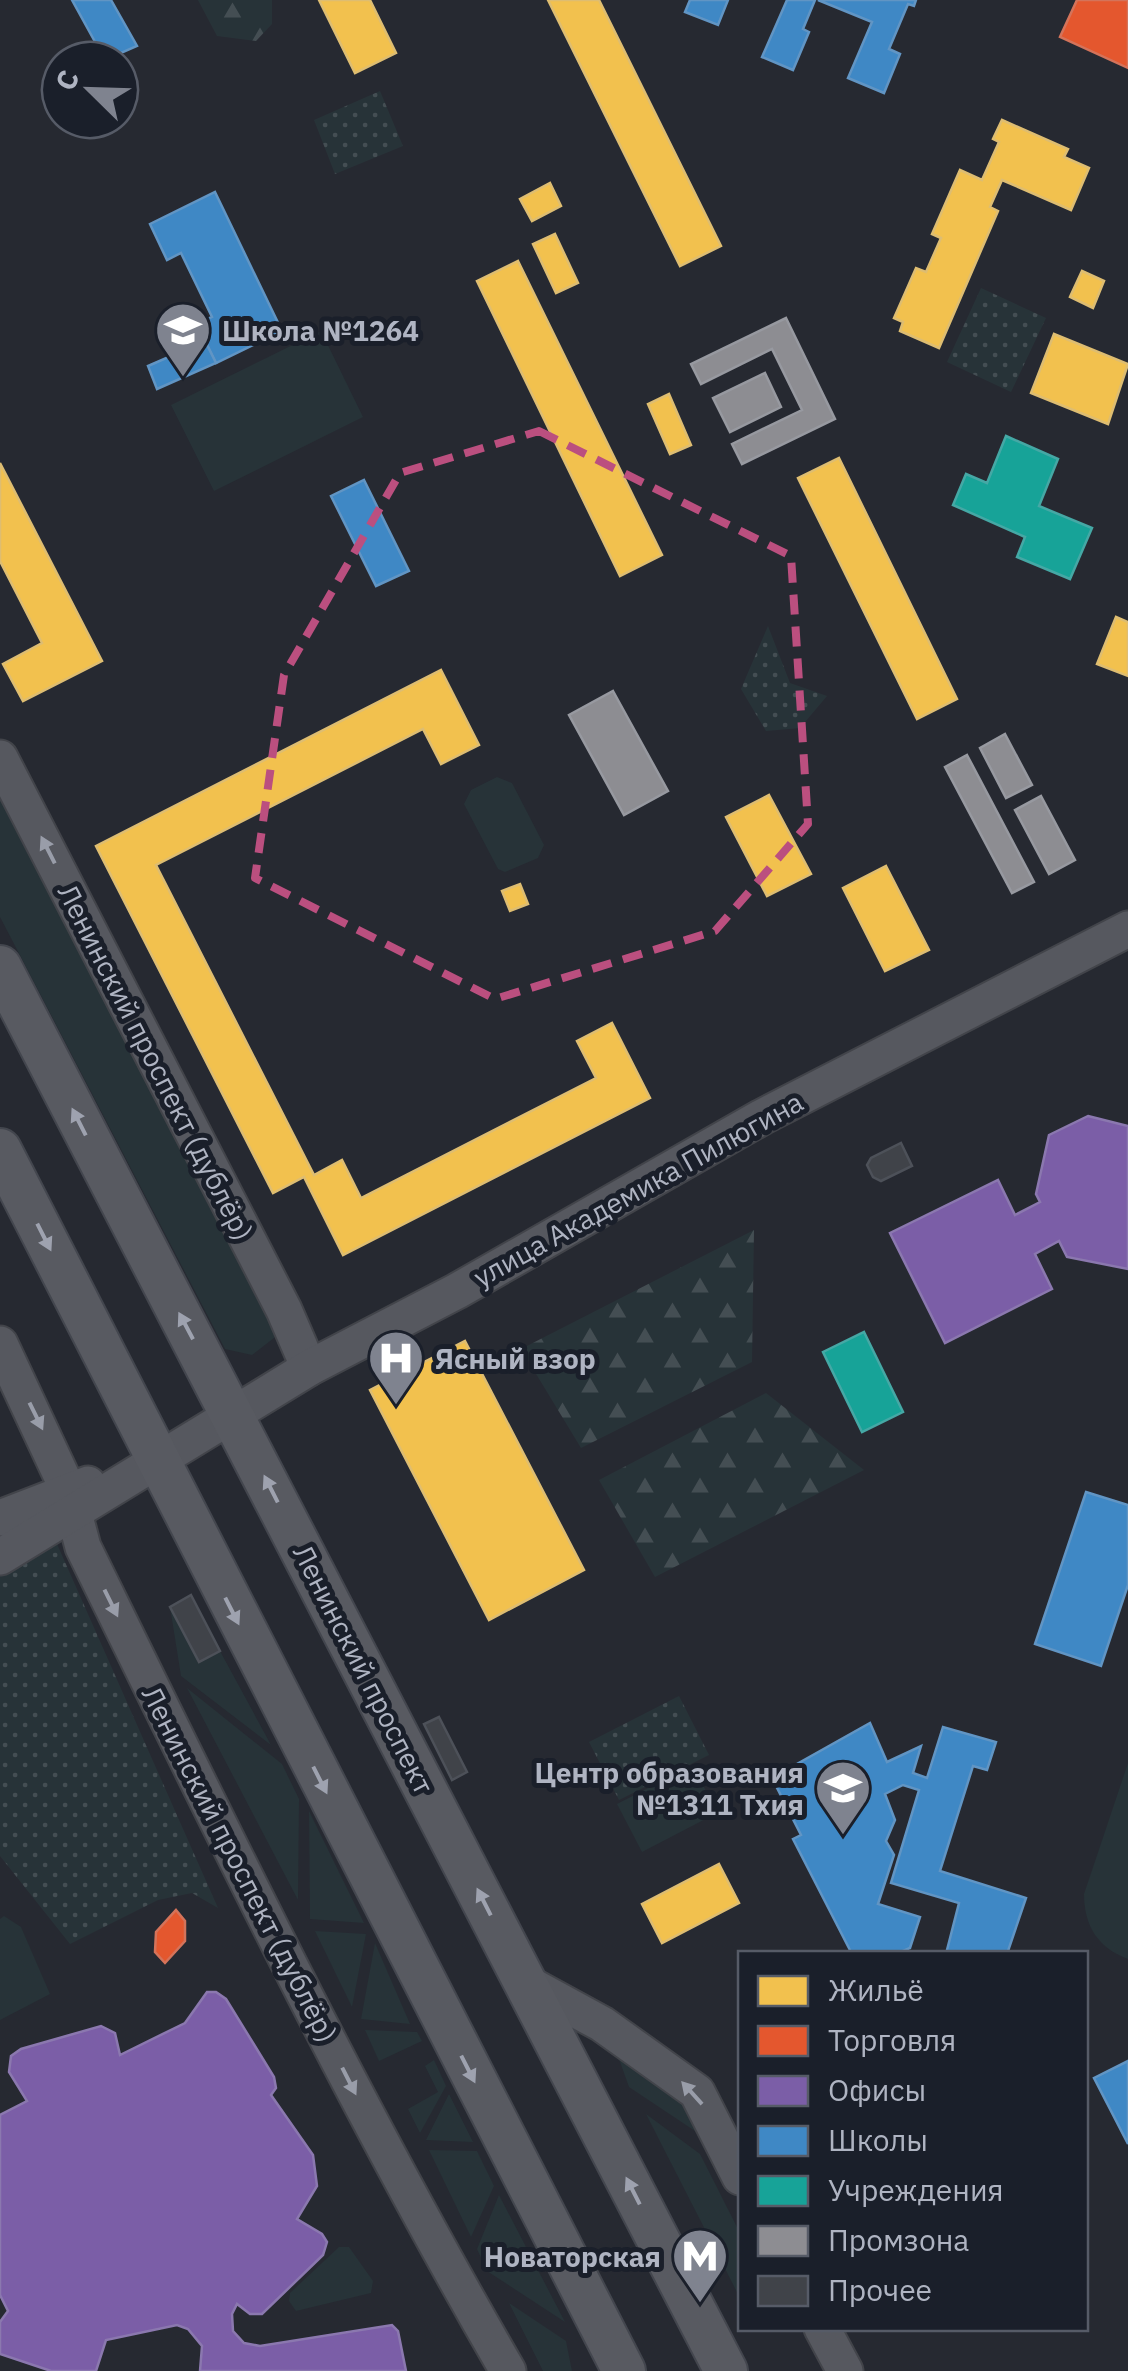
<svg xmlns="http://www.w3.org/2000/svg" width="1128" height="2371" viewBox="0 0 1128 2371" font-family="'IBM Plex Sans',sans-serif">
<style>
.green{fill:#273338}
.forest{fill:url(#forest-firs)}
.park{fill:url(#park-dots)}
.homes{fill:#f2c14e;stroke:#debd71;stroke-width:2.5}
.shops{fill:#e4572e;stroke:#d4735a;stroke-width:2.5}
.offices{fill:#7b5ea7;stroke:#8b78af;stroke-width:2.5}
.schools{fill:#3f88c5;stroke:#6195c4;stroke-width:2.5}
.public{fill:#17a398;stroke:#45a8a5;stroke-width:2.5}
.industry{fill:#8d8d92;stroke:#9799a0;stroke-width:2.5}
.building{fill:#404349;stroke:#4d5159;stroke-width:2.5}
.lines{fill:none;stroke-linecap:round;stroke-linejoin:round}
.minor-casing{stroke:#42444a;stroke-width:39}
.major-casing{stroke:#43464e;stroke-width:46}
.minor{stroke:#56585f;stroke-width:35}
.major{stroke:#585a61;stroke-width:42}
.oneway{fill:#999da9}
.oneway2{fill:#9ea2af}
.marked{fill:none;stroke:#bb4f7f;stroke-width:8;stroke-dasharray:20 12;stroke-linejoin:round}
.labels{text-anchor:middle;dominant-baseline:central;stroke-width:10;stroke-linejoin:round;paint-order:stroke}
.poi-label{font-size:28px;font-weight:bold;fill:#afb4c2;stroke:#1a1f2a;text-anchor:start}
.street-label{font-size:28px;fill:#afb4c2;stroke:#1a1f2a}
</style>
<defs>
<pattern id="forest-firs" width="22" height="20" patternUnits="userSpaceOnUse" patternTransform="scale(2.5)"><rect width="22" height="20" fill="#273338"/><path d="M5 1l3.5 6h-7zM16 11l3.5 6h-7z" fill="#444e53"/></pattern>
<pattern id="park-dots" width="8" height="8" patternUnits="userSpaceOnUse" patternTransform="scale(2.5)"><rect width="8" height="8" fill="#273338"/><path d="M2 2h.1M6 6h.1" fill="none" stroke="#444e53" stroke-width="1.8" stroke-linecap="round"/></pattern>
</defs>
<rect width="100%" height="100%" fill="#262931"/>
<!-- green -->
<g class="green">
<polygon points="321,331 363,417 214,491 171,405"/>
<polygon points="497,777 512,783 544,845 538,858 505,872 498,869 464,804 471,790"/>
<polygon points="0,783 275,1322 274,1338 252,1355 225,1349 0,917"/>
<polygon points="170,1607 199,1661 220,1651 271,1745 181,1676"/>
<polygon points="187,1688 282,1764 299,1799 298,1900"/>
<path d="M 1128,1763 L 1128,1959 C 1098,1948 1084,1926 1084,1894 Z"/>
<polygon points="693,1765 717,1813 642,1852 617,1804"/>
<polygon points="309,1811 364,1923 310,1919"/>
<polygon points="4,1916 21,1927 50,1994 0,2020 0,1919"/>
<polygon points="315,1931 366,1934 352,2007"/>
<polygon points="375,1943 410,2024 361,2019"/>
<polygon points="365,2030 417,2032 422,2041 379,2061"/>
<polygon points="614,2045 688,2103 707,2139 629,2087"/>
<polygon points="434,2060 446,2086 420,2133 408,2109 438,2092 425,2066"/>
<polygon points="449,2094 473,2142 426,2140"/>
<polygon points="646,2114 700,2154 740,2233 740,2298"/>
<polygon points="429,2150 477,2151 494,2186 471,2237"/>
<polygon points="499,2195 565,2322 487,2271 477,2249"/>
<polygon points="339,2247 349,2247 373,2281 371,2293 296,2311 289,2301 290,2293"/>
<polygon points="509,2303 566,2341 572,2371 543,2371"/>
</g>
<!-- forest -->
<g class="forest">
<polygon points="198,0 272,0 272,24 256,41 217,36"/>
<polygon points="754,1230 752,1362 581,1448 521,1349"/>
<polygon points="766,1393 864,1470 655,1577 599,1480"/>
</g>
<!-- park -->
<g class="park">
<polygon points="380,91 403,146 335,174 314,120"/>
<polygon points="981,288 1046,318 1011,392 947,362"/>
<polygon points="768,626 790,683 827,696 800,728 766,731 741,689"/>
<polygon points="57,1544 218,1908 192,1893 158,1900 70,1944 0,1856 0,1572"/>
<polygon points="679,1696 709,1755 619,1800 589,1742"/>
</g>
<!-- homes -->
<g class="homes">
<polygon points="319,0 370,0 396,53 355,73"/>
<polygon points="548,0 599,0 721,246 680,266"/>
<polygon points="1002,120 1068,149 1064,157 1089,168 1071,210 1002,180 990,207 998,211 939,348 900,331 903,322 894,318 916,268 926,272 941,238 932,234 960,170 982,180 999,142 993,139"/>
<polygon points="550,183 561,206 532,221 520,199"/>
<polygon points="555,234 578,283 556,293 533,244"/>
<polygon points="518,261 662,555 620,576 477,281"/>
<polygon points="1082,271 1104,281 1093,308 1070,297"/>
<polygon points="1054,334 1128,364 1108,424 1031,393"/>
<polygon points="669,394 691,445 670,454 648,404"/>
<polygon points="839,458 957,699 917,719 798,478"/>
<polygon points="0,463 102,661 23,701 3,664 42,643 0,561"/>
<polygon points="1116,617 1128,622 1128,676 1097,664"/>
<polygon points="441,670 479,745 441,764 423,729 156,865 314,1175 342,1160 361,1198 596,1078 577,1041 612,1023 650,1098 343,1255 304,1177 273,1193 96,846"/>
<polygon points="769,795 811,874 767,896 726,817"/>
<polygon points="886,866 929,950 885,971 843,888"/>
<polygon points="520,884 528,904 510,911 502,891"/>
<polygon points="465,1341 584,1570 489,1620 370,1390"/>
<polygon points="719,1864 739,1903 662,1943 642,1904"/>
</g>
<!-- shops -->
<g class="shops">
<polygon points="1077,0 1128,0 1128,68 1060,37"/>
<polygon points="176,1910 185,1921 185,1941 165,1963 155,1952 156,1932"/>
</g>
<!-- offices -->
<g class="offices">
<polygon points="1088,1116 1128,1126 1128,1269 1067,1257 1059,1241 1035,1254 1052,1289 945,1343 890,1233 998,1180 1015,1215 1040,1202 1036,1194 1049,1135"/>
<polygon points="207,1992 216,1992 226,1999 274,2077 276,2088 271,2095 313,2155 317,2186 297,2219 322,2234 327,2242 323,2255 262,2314 250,2314 237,2304 232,2314 233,2331 244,2343 260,2346 392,2325 398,2331 406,2371 200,2371 202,2346 188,2329 177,2325 106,2340 96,2371 51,2371 0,2354 0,2322 8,2311 0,2295 0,2115 27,2101 9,2072 11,2056 21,2049 101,2026 115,2033 120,2055 185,2023"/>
</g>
<!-- schools -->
<g class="schools">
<polygon points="72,0 111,0 137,46 105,60"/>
<polygon points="690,0 728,0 718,25 685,12"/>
<polygon points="787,0 815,0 803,29 809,32 793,70 762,57"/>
<polygon points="818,0 916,0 914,6 908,4 889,49 900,54 884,93 848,78 872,22"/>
<polygon points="215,192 282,331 216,363 197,324 212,317 181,253 167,260 150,224"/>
<polygon points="205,341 216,363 157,389 148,366"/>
<polygon points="364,480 409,571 376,586 331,496"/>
<polygon points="1086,1492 1128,1505 1128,1585 1101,1666 1035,1644"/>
<polygon points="870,1723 887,1762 921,1746 913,1773 927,1778 943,1727 996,1742 987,1770 973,1766 940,1871 1026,1898 1007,1954 946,1954 959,1903 891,1883 919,1790 903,1785 885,1794 895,1820 886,1841 894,1855 878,1904 920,1917 910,1948 896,1954 852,1954 793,1839 801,1835 772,1778"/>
<polygon points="1128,2061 1128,2144 1094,2078"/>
</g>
<!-- public -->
<g class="public">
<polygon points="1006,436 1058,459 1039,506 1092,528 1070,579 1017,557 1025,537 953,505 966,474 987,483"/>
<polygon points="864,1332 903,1412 862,1432 823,1352"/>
</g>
<!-- industry -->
<g class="industry">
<polygon points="786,318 835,419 742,464 732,444 802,410 772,349 701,384 691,364"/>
<polygon points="765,373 781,407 730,432 713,398"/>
<polygon points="613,691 668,791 624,815 569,715"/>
<polygon points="1005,734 1032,785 1006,798 980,748"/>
<polygon points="967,755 1034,882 1012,893 945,767"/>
<polygon points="1041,796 1075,860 1049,874 1015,810"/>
</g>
<!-- building -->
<g class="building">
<polygon points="901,1143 912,1166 881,1181 873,1177 867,1165 871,1158"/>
<polygon points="191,1595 220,1651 199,1662 170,1607"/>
<polygon points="439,1717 467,1772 452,1780 424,1724"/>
</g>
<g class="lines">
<!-- minor casing -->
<g class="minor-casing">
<g id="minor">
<polyline points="0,758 284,1310 309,1368"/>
<path d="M 0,1344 L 68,1490 L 83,1547 C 219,1825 353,2103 508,2371"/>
<polyline points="0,1518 88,1484"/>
<polyline points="0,1557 309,1368 457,1291 762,1117 1128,929"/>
<polyline points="525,1982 602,2024 697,2092 740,2177"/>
<polyline points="822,2328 845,2371"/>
</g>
</g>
<!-- major casing -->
<g class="major-casing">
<g id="major">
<polyline points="0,967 726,2371"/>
<polyline points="0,1150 624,2371"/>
</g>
</g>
<!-- minor -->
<use href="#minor" class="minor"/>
<!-- major -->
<use href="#major" class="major"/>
</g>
<!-- one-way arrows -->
<defs><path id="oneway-solid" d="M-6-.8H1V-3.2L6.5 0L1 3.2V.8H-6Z" transform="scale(2.5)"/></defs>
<g class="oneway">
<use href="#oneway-solid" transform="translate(48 850) rotate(-117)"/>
<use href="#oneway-solid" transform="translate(36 1416) rotate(64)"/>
<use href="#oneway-solid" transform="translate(111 1603) rotate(64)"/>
<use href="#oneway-solid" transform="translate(349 2081) rotate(63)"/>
<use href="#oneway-solid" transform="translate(692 2093) rotate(-132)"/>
</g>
<g class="oneway2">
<use href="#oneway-solid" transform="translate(79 1122) rotate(-117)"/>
<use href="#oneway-solid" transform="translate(44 1237) rotate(63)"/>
<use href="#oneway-solid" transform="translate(186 1326) rotate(-118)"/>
<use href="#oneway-solid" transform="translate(271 1489) rotate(-117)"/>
<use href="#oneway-solid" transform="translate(232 1611) rotate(63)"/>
<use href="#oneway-solid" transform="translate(320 1780) rotate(63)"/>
<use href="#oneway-solid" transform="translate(484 1902) rotate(-117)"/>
<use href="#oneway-solid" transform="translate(468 2069) rotate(63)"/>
<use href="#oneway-solid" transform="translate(633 2191) rotate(-117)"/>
</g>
<!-- marked area -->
<path class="marked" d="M 539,431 L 791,556 L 808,824 L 715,931 L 495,999 L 255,878 L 284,675 L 400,473 Z"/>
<!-- icons -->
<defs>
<g id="school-pin" transform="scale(2.875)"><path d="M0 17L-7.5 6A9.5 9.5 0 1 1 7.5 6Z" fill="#7f838f" stroke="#1a1f2a"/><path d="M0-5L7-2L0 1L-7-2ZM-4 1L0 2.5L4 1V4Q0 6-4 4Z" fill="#fff"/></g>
<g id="hospital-pin" transform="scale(2.875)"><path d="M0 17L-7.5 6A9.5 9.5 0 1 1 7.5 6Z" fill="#7f838f" stroke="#1a1f2a"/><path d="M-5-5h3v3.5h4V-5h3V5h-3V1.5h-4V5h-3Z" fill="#fff"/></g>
<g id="metro-pin" transform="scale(2.875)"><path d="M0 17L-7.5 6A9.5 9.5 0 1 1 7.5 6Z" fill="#7f838f" stroke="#1a1f2a"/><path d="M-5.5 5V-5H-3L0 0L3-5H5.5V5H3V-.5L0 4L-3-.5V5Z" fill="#fff"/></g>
</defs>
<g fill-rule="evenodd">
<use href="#school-pin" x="183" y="330"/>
<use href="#hospital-pin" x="396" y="1358"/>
<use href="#school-pin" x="843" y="1788"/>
<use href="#metro-pin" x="700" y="2256"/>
</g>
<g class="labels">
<!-- poi labels -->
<g class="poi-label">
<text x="222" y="330">Школа №1264</text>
<text x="435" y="1358">Ясный взор</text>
<text x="804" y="1772" text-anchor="end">Центр образования<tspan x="804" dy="32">№1311 Тхия</tspan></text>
<text x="661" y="2256" text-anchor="end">Новаторская</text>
</g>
<!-- street labels -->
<g class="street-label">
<text transform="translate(156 1062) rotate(63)">Ленинский проспект (дублёр)</text>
<text transform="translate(638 1189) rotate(-29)">улица Академика Пилюгина</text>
<text transform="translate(364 1669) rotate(63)">Ленинский проспект</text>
<text transform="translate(240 1864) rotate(63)">Ленинский проспект (дублёр)</text>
</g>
</g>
<!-- legend -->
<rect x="738" y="1951" width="350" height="380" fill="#1a1f2a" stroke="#565b67" stroke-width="2.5"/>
<rect x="758" y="1976" width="50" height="30" fill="#f2c14e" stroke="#565b67" stroke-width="2.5"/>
<text x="828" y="2001" font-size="30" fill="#afb4c2">Жильё</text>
<rect x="758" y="2026" width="50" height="30" fill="#e4572e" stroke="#565b67" stroke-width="2.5"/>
<text x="828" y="2051" font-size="30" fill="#afb4c2">Торговля</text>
<rect x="758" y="2076" width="50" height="30" fill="#7b5ea7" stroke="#565b67" stroke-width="2.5"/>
<text x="828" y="2101" font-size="30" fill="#afb4c2">Офисы</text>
<rect x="758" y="2126" width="50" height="30" fill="#3f88c5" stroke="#565b67" stroke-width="2.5"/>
<text x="828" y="2151" font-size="30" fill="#afb4c2">Школы</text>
<rect x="758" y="2176" width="50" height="30" fill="#17a398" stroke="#565b67" stroke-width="2.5"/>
<text x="828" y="2201" font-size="30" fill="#afb4c2">Учреждения</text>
<rect x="758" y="2226" width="50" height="30" fill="#8d8d92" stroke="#565b67" stroke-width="2.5"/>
<text x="828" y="2251" font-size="30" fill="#afb4c2">Промзона</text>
<rect x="758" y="2276" width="50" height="30" fill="#404349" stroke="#565b67" stroke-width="2.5"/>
<text x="828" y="2301" font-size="30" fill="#afb4c2">Прочее</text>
<!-- north arrow -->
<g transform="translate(90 90) rotate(293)"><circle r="48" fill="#1a1f2a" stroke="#565b67" stroke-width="2.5"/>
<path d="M0-8L18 38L0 25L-18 38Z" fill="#7f838f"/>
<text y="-15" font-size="28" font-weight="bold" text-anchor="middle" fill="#afb4c2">С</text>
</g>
</svg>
